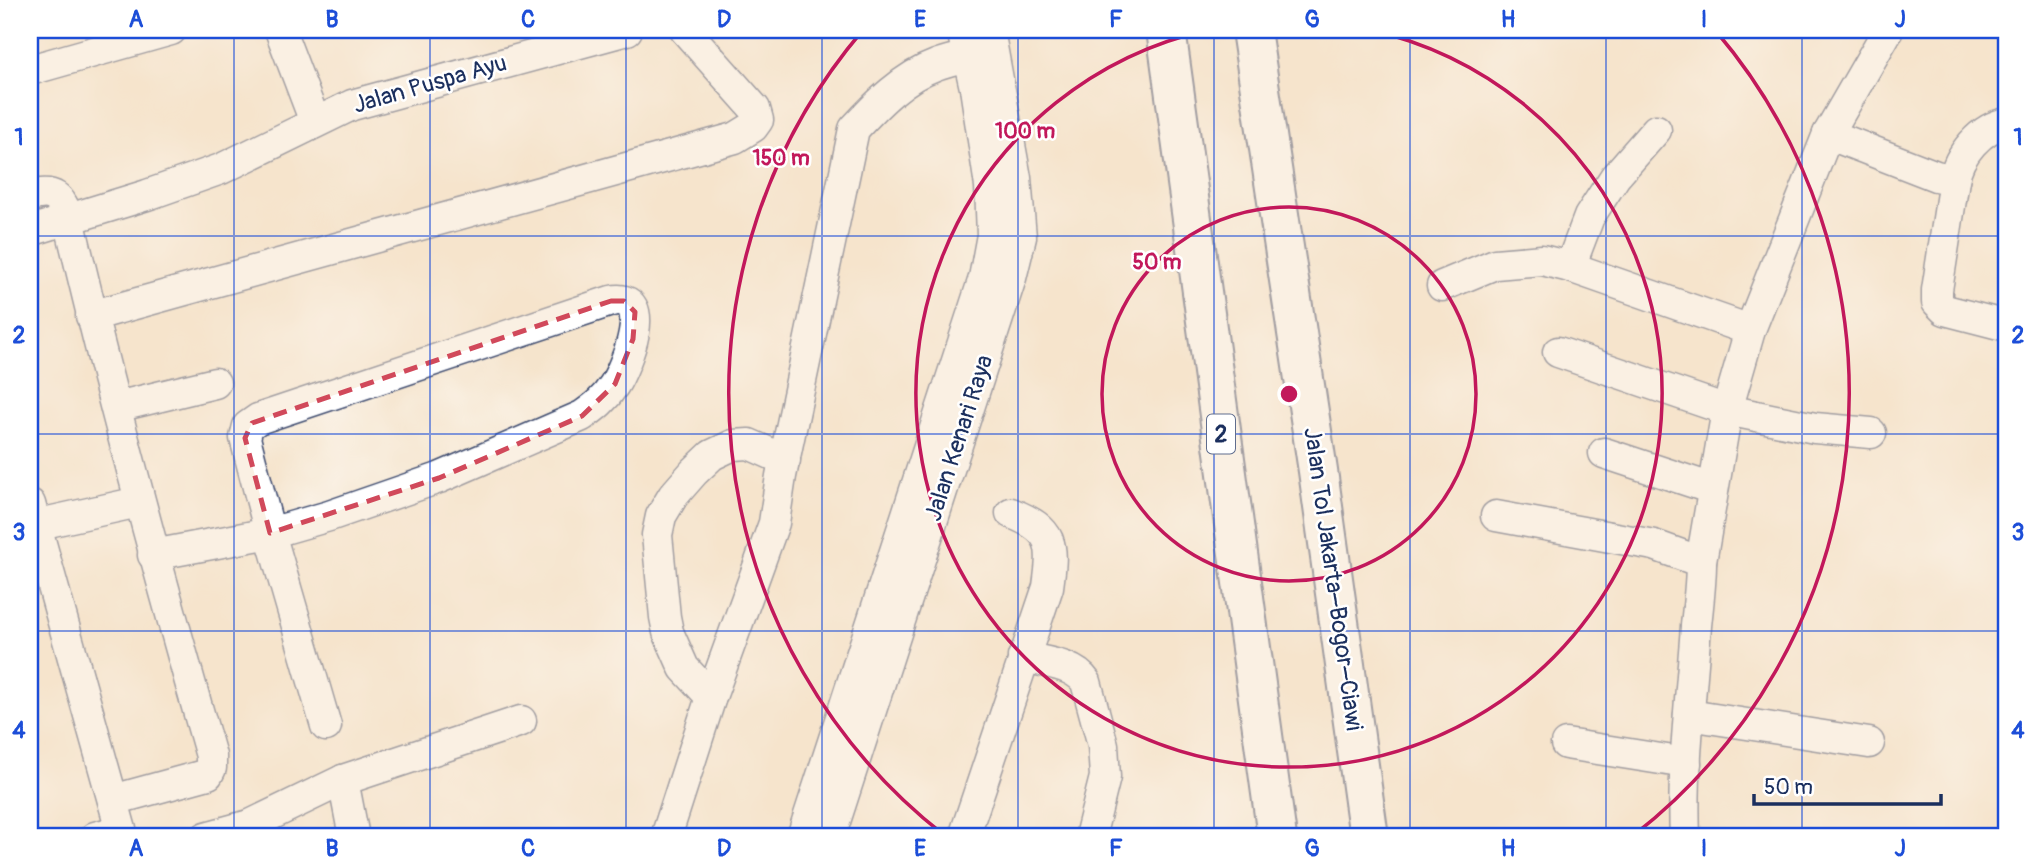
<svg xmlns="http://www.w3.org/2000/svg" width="2037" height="867" viewBox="0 0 2037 867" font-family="Pangolin,sans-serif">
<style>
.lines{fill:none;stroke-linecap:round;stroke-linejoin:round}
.minor-casing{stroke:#3c4a6e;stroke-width:33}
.highway-casing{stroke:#3c4a6e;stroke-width:42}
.minor{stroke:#fff;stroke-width:30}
.highway{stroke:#fff;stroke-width:38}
.marked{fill:none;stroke:#d1495b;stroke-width:5;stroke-dasharray:14 9;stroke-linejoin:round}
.grid{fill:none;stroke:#1d4ed8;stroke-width:2;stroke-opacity:0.55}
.ring{fill:none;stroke:#c2185b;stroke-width:3.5}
.labels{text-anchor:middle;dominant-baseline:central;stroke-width:5;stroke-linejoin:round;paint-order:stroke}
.shield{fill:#fff;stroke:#5f6d8e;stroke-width:2}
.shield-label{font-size:23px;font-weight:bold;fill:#1b2f5e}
.street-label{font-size:24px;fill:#1b2f5e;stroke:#fff}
.centre{fill:#c2185b;stroke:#fff;stroke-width:3.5}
.ring-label{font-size:21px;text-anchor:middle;font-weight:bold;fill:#c2185b;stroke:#fff;stroke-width:5;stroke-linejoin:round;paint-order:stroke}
.neatline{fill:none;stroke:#1d4ed8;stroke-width:2.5}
.grid-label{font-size:23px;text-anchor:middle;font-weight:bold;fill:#1d4ed8}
</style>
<rect width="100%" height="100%" fill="#fff"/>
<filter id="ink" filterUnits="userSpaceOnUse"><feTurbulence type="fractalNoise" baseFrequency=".0143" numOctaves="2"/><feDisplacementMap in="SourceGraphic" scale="14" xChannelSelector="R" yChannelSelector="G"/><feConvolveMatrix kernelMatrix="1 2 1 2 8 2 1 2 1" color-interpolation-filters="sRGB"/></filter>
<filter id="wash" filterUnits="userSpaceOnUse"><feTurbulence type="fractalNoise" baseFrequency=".00686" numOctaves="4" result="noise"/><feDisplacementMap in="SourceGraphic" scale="28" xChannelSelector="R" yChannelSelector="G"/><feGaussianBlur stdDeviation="1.57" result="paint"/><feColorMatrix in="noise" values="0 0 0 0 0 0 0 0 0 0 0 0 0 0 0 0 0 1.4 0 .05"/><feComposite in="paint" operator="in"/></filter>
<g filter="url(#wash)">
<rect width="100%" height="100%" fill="#f5e4cc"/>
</g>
<g filter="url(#ink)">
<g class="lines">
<!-- minor casing -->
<g class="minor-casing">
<g id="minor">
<polyline points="280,30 315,122"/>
<polyline points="30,70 171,30"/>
<path d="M 1828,134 L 1936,176 L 1954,180 C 1958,155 1981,127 2007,123"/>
<polyline points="1954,180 1937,290 1937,302 1945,310 2007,326"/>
<path d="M 30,196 C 55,189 60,197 69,219 C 111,399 160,578 211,756 L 211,768 L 208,774 L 113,800"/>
<polyline points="30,231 147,195 221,169 352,105 627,30"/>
<polyline points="1570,267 1589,217 1615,177 1656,130"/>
<polyline points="1442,286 1495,264 1542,260 1570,267 1750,330"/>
<polyline points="91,316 735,138 753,127 758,120 755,109 685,30"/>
<polyline points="1558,352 1727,410 1815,428 1871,433"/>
<polyline points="116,407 215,383"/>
<polyline points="1604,453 1713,489"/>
<polyline points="30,504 123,837"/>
<polyline points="1496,516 1654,545 1701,562"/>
<polyline points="30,526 139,502"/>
<path d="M 153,555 L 270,533 L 329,516 L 439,478 L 582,416 C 595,407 605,399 614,385 C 625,368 657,291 611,301 L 258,419 L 248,426 L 245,438 L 270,533 L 326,726"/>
<path d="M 1023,657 C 1044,662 1074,664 1086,682 L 1103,745 L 1105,777 L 1090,837"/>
<polyline points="711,697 684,668 668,632 665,617 657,535 661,516 673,496 694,472 712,455 733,445 749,444 785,460"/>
<polyline points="1689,715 1869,743"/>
<polyline points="1566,744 1686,763"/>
<polyline points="343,780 354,837"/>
<polyline points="95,837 121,830"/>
<polyline points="206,837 250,825 343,780 521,721"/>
<path d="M 666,837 L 711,697 L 774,523 L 781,476 L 854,129 C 877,104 903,77 936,65 C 946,61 957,59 967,56"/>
<polyline points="802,837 984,278 992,235 990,186 975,88 962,30"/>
<polyline points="830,837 1011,278 1021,237 1016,178 989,30"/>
<path d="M 964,837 L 1048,587 C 1054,544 1054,530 1011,513"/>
<path d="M 1685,837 C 1682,767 1691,696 1696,626 C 1698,605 1701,584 1701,562 L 1727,410 L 1750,330 L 1828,134 L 1888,30"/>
</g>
</g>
<!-- highway casing -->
<g class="highway-casing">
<g id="highway">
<polyline points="1166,30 1277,837"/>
<polyline points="1251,30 1318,471 1369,837"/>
</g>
</g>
<!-- minor -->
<use href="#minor" class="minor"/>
<!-- highway -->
<use href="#highway" class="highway"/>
</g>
</g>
<!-- marked area -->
<path d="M0 0H2037V867H0ZM 611,301 L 624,301 L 635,312 L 633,339 L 615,384 L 582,416 L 439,478 L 270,533 L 245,438 L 252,423 Z" fill="#f5e4cc" fill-opacity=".55" fill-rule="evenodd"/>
<path class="marked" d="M 611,301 L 624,301 L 635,312 L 633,339 L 615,384 L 582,416 L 439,478 L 270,533 L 245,438 L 252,423 Z"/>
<!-- grid -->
<path class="grid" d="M 234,30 L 234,837M 430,30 L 430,837M 626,30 L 626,837M 822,30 L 822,837M 1018,30 L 1018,837M 1214,30 L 1214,837M 1410,30 L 1410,837M 1606,30 L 1606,837M 1802,30 L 1802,837M 30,236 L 2007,236M 30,434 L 2007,434M 30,631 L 2007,631"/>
<!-- distance rings -->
<g class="ring">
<circle cx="1289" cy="394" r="187"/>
<path d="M1370 30A373 373 0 1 1 1208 30"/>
<path d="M944 835A560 560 0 0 1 863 30M1715 30A560 560 0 0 1 1634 835"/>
</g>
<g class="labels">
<!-- shield labels -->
<rect class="shield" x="1207" y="414.5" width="28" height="39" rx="5"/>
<g class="shield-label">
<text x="1221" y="434">2</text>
</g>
<!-- street labels -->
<g class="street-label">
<text transform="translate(430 84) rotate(-16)">Jalan Puspa Ayu</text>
<text transform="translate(959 438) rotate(-72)">Jalan Kenari Raya</text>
<text transform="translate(1333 579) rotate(82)">Jalan Tol Jakarta–Bogor–Ciawi</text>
</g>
</g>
<circle cx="1289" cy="394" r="10" class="centre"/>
<g class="ring-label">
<text x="1025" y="138">100 m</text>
<text x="781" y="165">150 m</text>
<text x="1157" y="269">50 m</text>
</g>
<!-- margin -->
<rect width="2037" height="867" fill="none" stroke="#fff" stroke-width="77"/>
<!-- scale -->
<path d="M1754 794v10h187v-10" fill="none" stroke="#1b2f5e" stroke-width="3.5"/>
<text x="1764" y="794" font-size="21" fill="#1b2f5e" stroke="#ffffff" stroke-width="5" paint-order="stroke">50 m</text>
<rect x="38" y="38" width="1960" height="790" class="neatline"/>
<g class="grid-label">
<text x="136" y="27">A</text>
<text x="332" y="27">B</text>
<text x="528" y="27">C</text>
<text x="724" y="27">D</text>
<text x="920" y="27">E</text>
<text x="1116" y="27">F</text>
<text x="1312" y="27">G</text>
<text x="1508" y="27">H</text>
<text x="1704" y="27">I</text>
<text x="1900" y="27">J</text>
<text x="19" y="145">1</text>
<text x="2018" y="145">1</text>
<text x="19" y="343">2</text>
<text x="2018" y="343">2</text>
<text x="19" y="540">3</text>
<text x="2018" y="540">3</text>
<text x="19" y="738">4</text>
<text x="2018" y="738">4</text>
<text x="136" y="856">A</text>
<text x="332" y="856">B</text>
<text x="528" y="856">C</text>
<text x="724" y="856">D</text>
<text x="920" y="856">E</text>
<text x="1116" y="856">F</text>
<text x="1312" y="856">G</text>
<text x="1508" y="856">H</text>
<text x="1704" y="856">I</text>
<text x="1900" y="856">J</text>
</g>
</svg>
